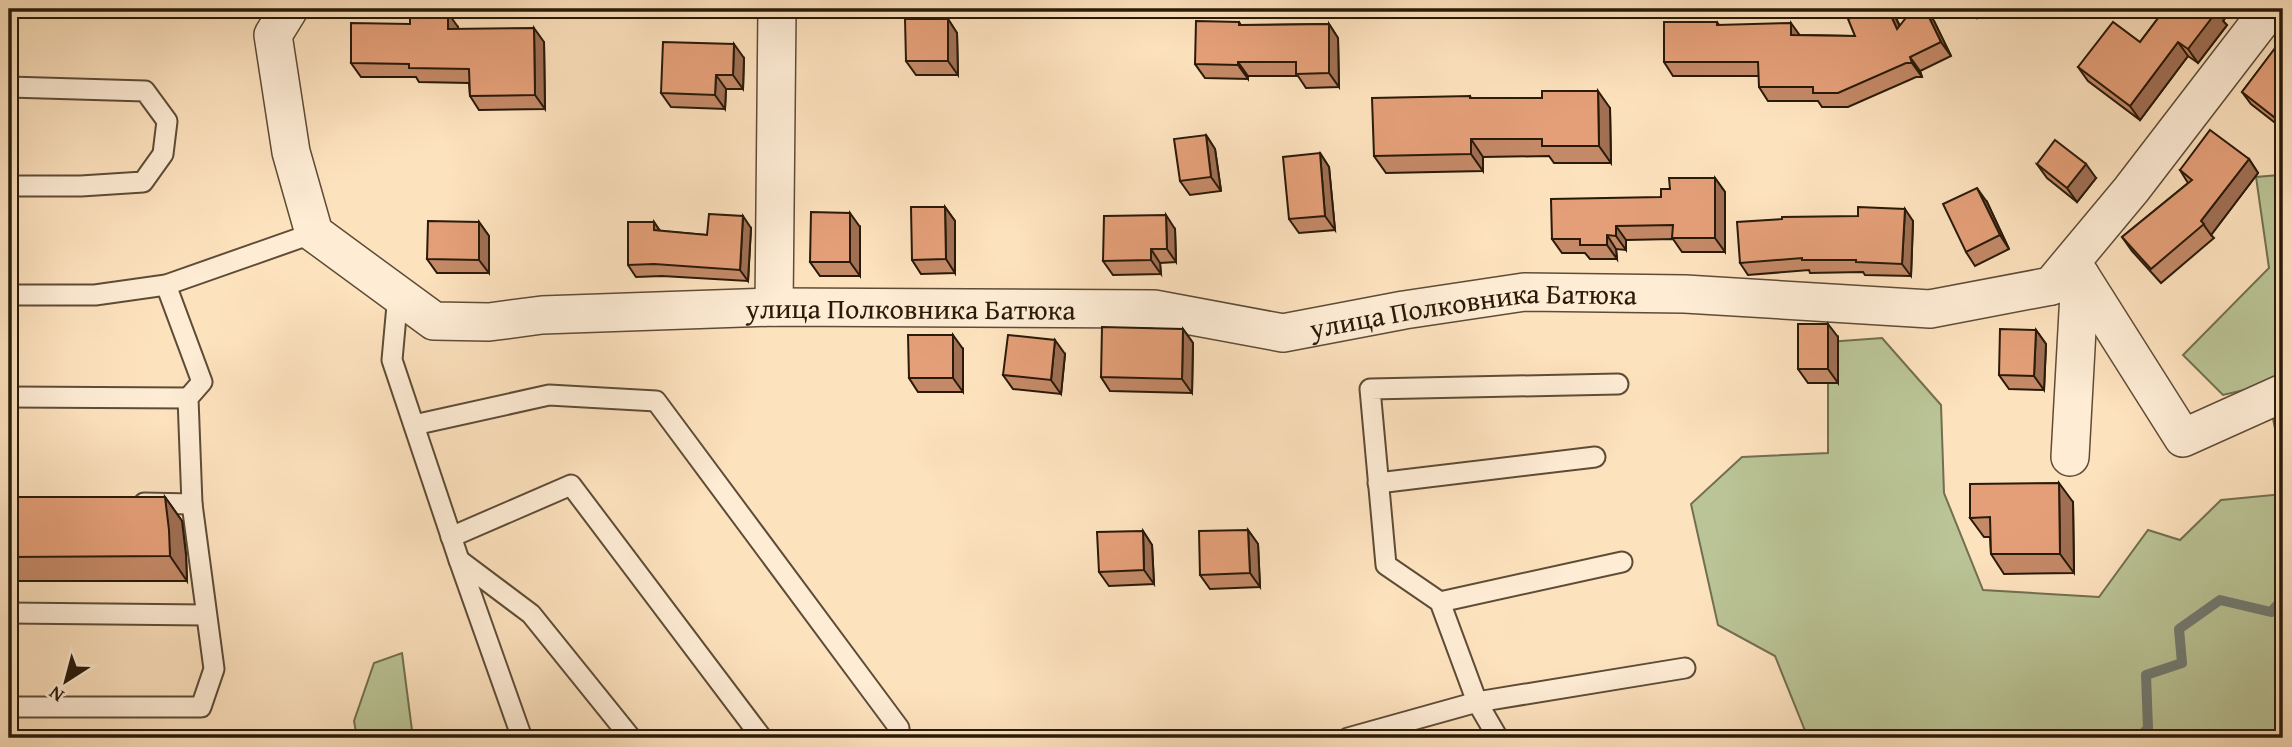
<svg xmlns="http://www.w3.org/2000/svg" width="2292" height="747" viewBox="0 0 2292 747" font-family="'Gentium Book Plus',serif">
<style>
.green{fill:#bac496;stroke:#726f50;stroke-width:2}
.lines{fill:none;stroke-linecap:round;stroke-linejoin:round}
.stream{stroke:#727b73;stroke-width:10}
.service-casing{stroke:#5e4c36;stroke-width:23}
.minor-casing{stroke:#5e4c36;stroke-width:40}
.service{stroke:#feecd5;stroke-width:19}
.minor{stroke:#feecd5;stroke-width:37}
.wall{fill:#c48967;stroke:#291a09;stroke-width:2}
.shaded-wall{fill:#a06f54;stroke:#291a09;stroke-width:2}
.building{fill:#e49f78;stroke:#291a09;stroke-width:2}
.labels{text-anchor:middle;dominant-baseline:central;stroke-width:6;stroke-linejoin:round;paint-order:stroke}
.street-label{font-size:28px;fill:#291a09;stroke:#feecd5}
</style>
<rect width="100%" height="100%" fill="#fde2be"/>
<filter id="stains"><feTurbulence type="fractalNoise" baseFrequency=".00286" numOctaves="4"/><feColorMatrix values="0 0 0 0 .2 0 0 0 0 .09 0 0 0 0 .02 0 0 0 .5 -.17"/></filter>
<radialGradient id="worn" r=".72"><stop offset=".6" stop-color="#630" stop-opacity="0"/><stop offset="1" stop-color="#630" stop-opacity=".3"/></radialGradient>
<!-- green -->
<g class="green">
<polygon points="2279,175 2283,180 2283,467 2266,385 2223,395 2183,355 2269,268 2256,177"/>
<polygon points="1882,338 1941,405 1944,493 1983,590 2099,597 2148,530 2180,540 2221,500 2283,494 2283,726 2273,738 1808,738 1775,656 1718,625 1691,504 1742,457 1828,453 1828,342"/>
<polygon points="402,653 413,738 357,738 354,721 374,663"/>
</g>
<g class="lines">
<!-- stream -->
<polyline class="stream" points="2139,738 2148,728 2146,675 2182,663 2179,629 2220,600 2271,612 2283,599"/>
<!-- service casing -->
<g class="service-casing">
<g id="service">
<polyline points="9,87 145,91 167,121 163,154 143,182 81,186 9,186"/>
<polyline points="398,294 392,360 459,560 522,738"/>
<polyline points="9,295 95,295 166,285 314,233"/>
<polyline points="1618,384 1370,389 1386,565 1440,602 1477,702 1685,668"/>
<polyline points="9,397 188,398"/>
<polyline points="414,425 549,395 656,401 899,728"/>
<polyline points="1378,483 1595,457"/>
<polyline points="144,503 192,504 188,398 202,382 166,285"/>
<polyline points="451,537 571,485 762,738"/>
<polyline points="459,560 531,614 631,738"/>
<polyline points="1440,602 1622,562"/>
<polyline points="9,613 206,615"/>
<polyline points="9,707 201,707 214,669 192,504"/>
<polyline points="1348,738 1477,702 1498,738"/>
</g>
</g>
<!-- minor casing -->
<g class="minor-casing">
<g id="minor">
<path id="s1" d="M 289,9 L 273,35 L 291,152 L 314,233 L 434,321 L 489,322 L 542,315 L 774,307 L 1154,309 L 1283,333 L 1404,310 L 1524,292 L 1685,294 L 1930,309 L 2051,286 L 2131,190 L 2270,9"/>
<polyline points="2051,286 2080,275 2183,438 2283,393"/>
<polyline points="774,307 777,9"/>
<polyline points="2070,457 2080,275"/>
</g>
</g>
<!-- service -->
<use href="#service" class="service"/>
<!-- minor -->
<use href="#minor" class="minor"/>
</g>
<!-- wall -->
<g class="wall">
<polygon points="1871,9 1890,9 1895,16 1900,26 1925,9 1934,21 1951,56 1920,71 1922,77 1916,77 1848,107 1822,107 1818,101 1768,101 1759,87 1759,76 1673,76 1664,62 1717,22 1719,25 1800,35 1855,36"/>
<polygon points="1966,9 1984,9 1977,18"/>
<polygon points="2165,9 2232,9 2223,21 2227,25 2198,63 2188,56 2140,120 2088,81 2078,67 2140,42"/>
<polygon points="948,19 957,33 958,75 916,75 906,61"/>
<polygon points="1239,22 1241,25 1329,24 1338,38 1339,87 1306,88 1298,76 1248,76 1248,79 1205,78 1195,64"/>
<polygon points="458,27 458,29 544,42 545,109 479,110 470,96 469,83 419,82 416,77 361,77 351,63"/>
<polygon points="2283,31 2283,129 2251,104 2242,92 2278,45 2275,41"/>
<polygon points="744,58 743,89 726,89 725,109 671,107 661,93"/>
<polygon points="1470,96 1471,98 1542,98 1610,108 1611,163 1554,163 1549,156 1483,157 1483,171 1386,173 1374,156"/>
<polygon points="1206,135 1215,149 1221,191 1190,195 1180,181"/>
<polygon points="1320,153 1329,167 1335,230 1299,233 1289,219"/>
<polygon points="2249,159 2258,173 2211,235 2214,238 2161,283 2132,251 2122,237 2188,183 2180,170"/>
<polygon points="2037,164 2096,178 2077,202 2047,178"/>
<polygon points="1715,178 1725,192 1725,252 1682,252 1673,239 1626,240 1626,250 1616,249 1617,259 1590,259 1585,253 1562,253 1552,239 1661,197 1670,189"/>
<polygon points="1987,202 2009,249 1975,266 1966,252"/>
<polygon points="945,207 955,221 955,273 921,274 912,260"/>
<polygon points="1913,221 1911,276 1865,275 1863,272 1810,273 1809,270 1748,275 1740,263"/>
<polygon points="479,222 489,236 489,273 437,273 427,259"/>
<polygon points="654,222 660,231 707,235 751,228 748,281 662,276 636,277 628,265"/>
<polygon points="860,227 860,276 820,276 810,262"/>
<polygon points="1175,229 1176,262 1160,263 1161,274 1113,275 1103,261"/>
<polygon points="1183,329 1193,343 1192,393 1110,391 1101,377"/>
<polygon points="2036,330 2046,344 2044,390 2009,389 1999,375"/>
<polygon points="1838,337 1838,383 1808,383 1798,369"/>
<polygon points="963,349 963,392 918,392 909,378"/>
<polygon points="1065,354 1061,394 1013,389 1003,375"/>
<polygon points="9,497 165,497 182,521 186,555 187,581 9,581"/>
<polygon points="2073,502 2074,573 2004,574 1991,554 1990,537 1984,537 1970,518"/>
<polygon points="1248,530 1258,544 1260,587 1210,589 1200,575"/>
<polygon points="1143,531 1152,545 1154,584 1109,586 1099,572"/>
</g>
<!-- shaded-wall -->
<g class="shaded-wall">
<polygon points="1888,9 1890,9 1895,16 1907,43 1897,29"/>
<polygon points="1925,9 1934,21 1951,56 1941,42"/>
<polygon points="1971,9 1984,9 1977,18"/>
<polygon points="2213,9 2232,9 2223,21 2227,25 2198,63 2188,49"/>
<polygon points="448,13 458,27 458,43 448,29"/>
<polygon points="948,19 957,33 958,75 948,61"/>
<polygon points="1791,23 1801,37 1791,35"/>
<polygon points="1329,24 1338,38 1339,87 1329,73"/>
<polygon points="534,28 544,42 545,109 535,95"/>
<polygon points="2178,42 2188,56 2140,120 2130,106"/>
<polygon points="734,44 744,58 743,89 733,75"/>
<polygon points="1910,57 1920,71 1922,77 1912,63"/>
<polygon points="1238,62 1248,76 1248,79 1238,65"/>
<polygon points="716,75 726,89 725,109 715,95"/>
<polygon points="1598,91 1610,108 1611,163 1599,146"/>
<polygon points="2283,105 2283,129 2274,117"/>
<polygon points="1206,135 1215,149 1221,191 1211,177"/>
<polygon points="1471,139 1483,157 1483,171 1471,154"/>
<polygon points="1320,153 1329,167 1335,230 1325,216"/>
<polygon points="2249,159 2258,173 2211,235 2201,221"/>
<polygon points="2086,164 2096,178 2077,202 2067,188"/>
<polygon points="1715,178 1725,192 1725,252 1715,238"/>
<polygon points="1977,188 1987,202 2009,249 2000,235"/>
<polygon points="945,207 955,221 955,273 946,259"/>
<polygon points="1905,209 1913,221 1911,276 1902,264"/>
<polygon points="850,213 860,227 860,276 850,262"/>
<polygon points="1166,215 1175,229 1176,262 1167,249"/>
<polygon points="743,216 751,228 748,281 740,270"/>
<polygon points="479,222 489,236 489,273 479,260"/>
<polygon points="654,222 662,234 654,230"/>
<polygon points="1616,226 1626,240 1626,250 1616,236"/>
<polygon points="1607,235 1616,249 1617,259 1607,245"/>
<polygon points="1151,249 1160,263 1161,274 1151,260"/>
<polygon points="1828,324 1838,337 1838,383 1828,369"/>
<polygon points="1183,329 1193,343 1192,393 1182,379"/>
<polygon points="2036,330 2046,344 2044,390 2034,376"/>
<polygon points="953,335 963,349 963,392 953,378"/>
<polygon points="1055,340 1065,354 1061,394 1051,380"/>
<polygon points="2059,483 2073,502 2074,573 2060,554"/>
<polygon points="165,497 182,521 186,555 187,581 170,556"/>
<polygon points="1248,530 1258,544 1260,587 1250,573"/>
<polygon points="1143,531 1152,545 1154,584 1144,570"/>
</g>
<!-- building -->
<g class="building">
<polygon points="1871,9 1888,9 1897,29 1909,14 1919,9 1925,9 1941,42 1910,57 1912,63 1906,63 1838,93 1813,93 1813,87 1759,87 1758,62 1664,62 1664,22 1717,22 1717,25 1791,23 1791,35 1855,36 1848,19"/>
<polygon points="2165,9 2214,9 2217,11 2188,49 2178,42 2130,106 2078,67 2113,22 2140,42"/>
<polygon points="410,12 448,13 448,29 534,28 535,95 470,96 469,69 409,68 409,64 351,63 351,23 410,24"/>
<polygon points="905,19 948,19 948,61 906,61"/>
<polygon points="1196,21 1239,22 1239,25 1329,24 1329,73 1296,74 1296,62 1238,62 1238,65 1195,64"/>
<polygon points="2283,31 2283,105 2274,117 2242,92 2278,44 2275,41"/>
<polygon points="663,42 734,44 733,75 716,75 715,95 661,93"/>
<polygon points="1542,91 1598,91 1599,146 1542,146 1542,139 1471,139 1471,154 1374,156 1372,98 1470,96 1470,98 1542,98"/>
<polygon points="2210,130 2249,159 2201,221 2204,224 2151,269 2122,237 2192,180 2180,170"/>
<polygon points="1206,135 1211,177 1180,181 1174,139"/>
<polygon points="2055,140 2086,164 2067,188 2037,164"/>
<polygon points="1320,153 1325,216 1289,219 1283,157"/>
<polygon points="1669,178 1715,178 1715,238 1672,238 1673,225 1616,226 1616,236 1607,235 1607,245 1580,245 1580,239 1552,239 1551,199 1661,197 1661,189 1670,189"/>
<polygon points="1977,188 2000,235 1966,252 1943,204"/>
<polygon points="911,207 945,207 946,259 912,260"/>
<polygon points="1858,207 1905,209 1902,264 1856,262 1856,260 1802,260 1802,258 1740,263 1737,222 1782,219 1782,217 1858,216"/>
<polygon points="811,212 850,213 850,262 810,262"/>
<polygon points="709,214 743,216 740,270 654,264 628,265 628,222 654,222 654,230 707,235"/>
<polygon points="1166,215 1167,249 1151,249 1151,260 1103,261 1104,216"/>
<polygon points="428,221 479,222 479,260 427,259"/>
<rect x="1798" y="324" width="30" height="45"/>
<polygon points="1102,327 1183,329 1182,379 1101,377"/>
<polygon points="2000,329 2036,330 2034,376 1999,375"/>
<polygon points="908,335 953,335 953,378 909,378"/>
<polygon points="1008,335 1055,340 1051,380 1003,375"/>
<polygon points="2059,483 2060,554 1991,554 1990,517 1970,518 1970,484"/>
<polygon points="9,497 165,497 169,530 170,556 9,557"/>
<polygon points="1248,530 1250,573 1200,575 1199,531"/>
<polygon points="1143,531 1144,570 1099,572 1097,532"/>
</g>
<g class="labels">
<!-- street labels -->
<g class="street-label">
<text stroke="none"><textPath href="#s1" startOffset="859">улица Полковника Батюка</textPath></text>
<text stroke="none"><textPath href="#s1" startOffset="1426">улица Полковника Батюка</textPath></text>
</g>
</g>
<!-- margin -->
<rect width="2292" height="747" fill="none" stroke="#fde2be" stroke-width="35"/>
<rect x="10" y="10" width="2271" height="726" fill="none" stroke="#291a09" stroke-width="3.5"/>
<rect x="18" y="18" width="2257" height="712" fill="none" stroke="#291a09" stroke-width="2"/>
<!-- north arrow -->
<g transform="translate(66 681) rotate(216)" stroke="#feecd5" stroke-width="5" paint-order="stroke">
<path d="M0-5L12 26L0 18L-12 26Z" fill="#291a09"/>
<text y="-10" font-size="19" font-weight="bold" text-anchor="middle" fill="#291a09">N</text>
</g>
<rect width="100%" height="100%" filter="url(#stains)"/>
<rect width="100%" height="100%" fill="url(#worn)"/>
</svg>
